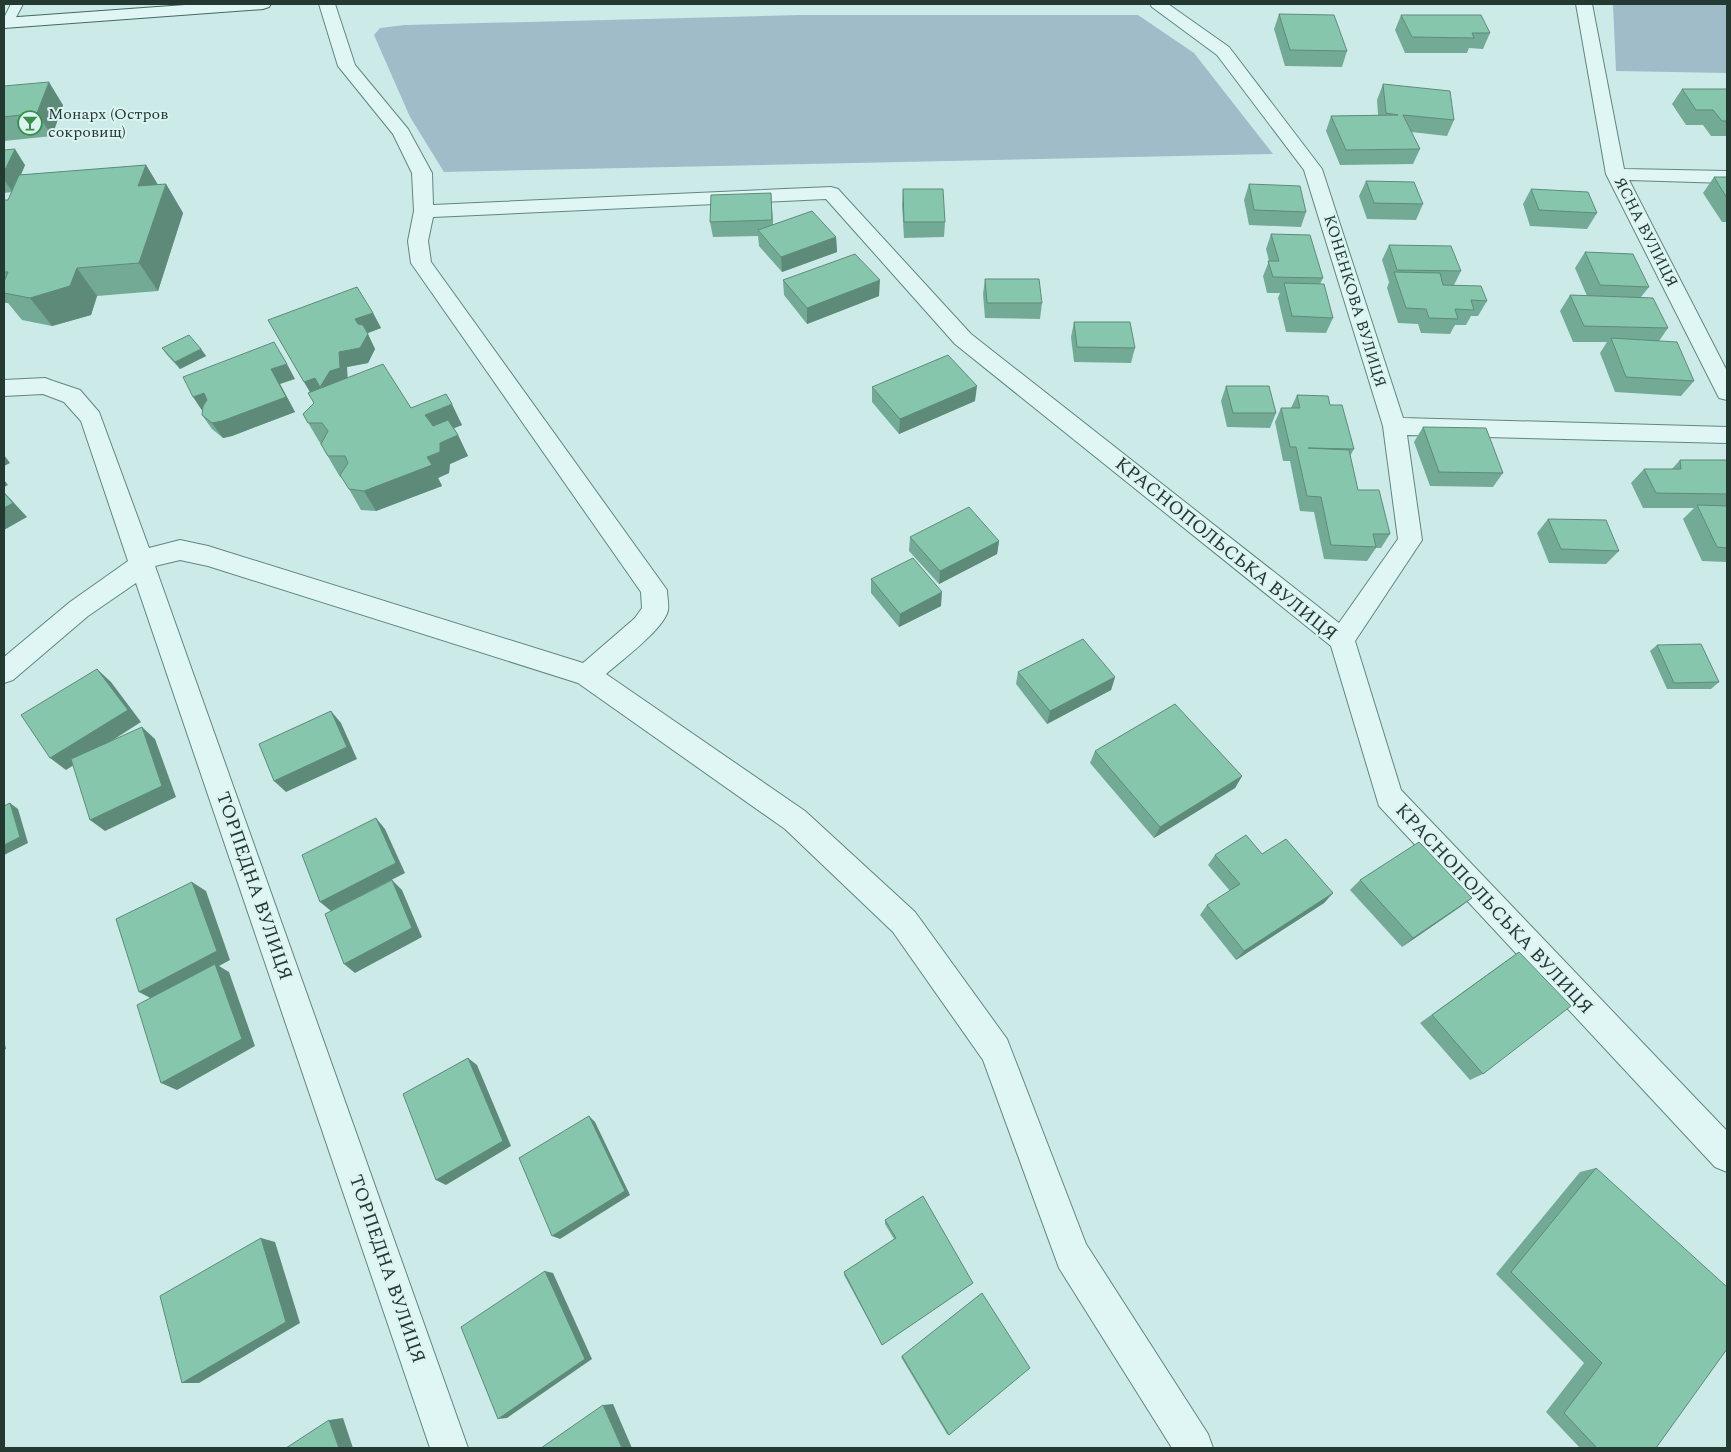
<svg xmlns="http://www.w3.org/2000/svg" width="1731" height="1452" viewBox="0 0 1731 1452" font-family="Spectral,serif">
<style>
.green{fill:#a0bcc9}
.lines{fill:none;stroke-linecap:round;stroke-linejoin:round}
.service-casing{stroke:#61877d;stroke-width:2}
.minor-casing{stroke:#61877d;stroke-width:2}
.secondary-casing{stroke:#44695e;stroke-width:2}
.service{fill:#dff6f4;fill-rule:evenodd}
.minor{fill:#dff6f4;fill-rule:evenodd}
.secondary{fill:#dff6f4;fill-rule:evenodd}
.wall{fill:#73aa95}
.shaded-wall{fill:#5e8b79}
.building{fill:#86c6ad;stroke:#5e8b79}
.labels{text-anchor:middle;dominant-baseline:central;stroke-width:4;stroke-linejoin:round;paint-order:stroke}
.far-poi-label{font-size:16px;fill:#233932;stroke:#dbf3f1;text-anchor:start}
.far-street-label{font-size:16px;fill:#233932;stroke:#dbf3f1}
.street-label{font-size:19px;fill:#233932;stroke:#dbf3f1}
</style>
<rect width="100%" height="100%" fill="#ccebe8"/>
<!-- green -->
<g class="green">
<polygon points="1613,4 1727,4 1727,73 1616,71"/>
<polygon points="799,15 1138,15 1194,53 1273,154 444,172 410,117 374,35 380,28 405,25"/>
</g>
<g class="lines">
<!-- service casing -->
<g class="service-casing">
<polygon id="service" points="11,4 23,4 12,25 4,25 4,18"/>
</g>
<!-- minor casing -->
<g class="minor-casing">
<g id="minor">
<path d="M 319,4 L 335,4 L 355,65 L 408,129 L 432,173 L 433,205 L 831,187 L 838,189 L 971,334 L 1339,623 L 1398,539 L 1383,426 L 1304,170 L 1217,55 L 1152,7 L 1150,4 L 1168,4 L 1229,47 L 1322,169 L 1403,418 L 1727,427 L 1727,443 L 1407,435 L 1422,540 L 1355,641 L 1401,790 L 1727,1131 L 1727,1172 L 1715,1167 L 1379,806 L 1331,646 L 955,344 L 826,199 L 433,217 L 428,241 L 431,262 L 667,590 C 667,596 669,604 668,610 C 665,628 621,661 606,674 L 805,811 L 915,912 L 1007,1039 L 1086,1244 L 1208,1434 L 1213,1448 L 1172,1448 L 1059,1268 L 983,1060 L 893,932 L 785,829 L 578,683 L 208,566 L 180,560 L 155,566 L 468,1448 L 430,1448 L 136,583 L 88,616 L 13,680 L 4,683 L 4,657 L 70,602 L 128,561 L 81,421 L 64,402 L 43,394 L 4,396 L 4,380 L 45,378 L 53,381 L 80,390 L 99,412 L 149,548 L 180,540 L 208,546 L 583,663 L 635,618 L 642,608 L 641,592 L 411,263 L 408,241 L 414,211 L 412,173 L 393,134 L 338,66 Z"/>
<polygon points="1576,4 1592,4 1624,169 1727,171 1727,183 1629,180 1727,371 1727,400 1719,398 1716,392 1606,174"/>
</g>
</g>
<!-- secondary casing -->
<g class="secondary-casing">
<polygon id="secondary" points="199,4 271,4 269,7 263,9 4,28 4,18"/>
</g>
<!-- service -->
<use href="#service" class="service"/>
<!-- minor -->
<use href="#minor" class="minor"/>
<!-- secondary -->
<use href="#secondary" class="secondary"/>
</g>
<!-- wall -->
<g class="wall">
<polygon points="1279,14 1347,51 1342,67 1285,66 1274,29"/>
<polygon points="1401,15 1490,33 1483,49 1469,48 1467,53 1405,53 1395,30"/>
<polygon points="1383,84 1454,120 1447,136 1411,132 1420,149 1413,164 1340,165 1326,131 1331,116 1378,115 1377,100"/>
<polygon points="4,86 63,105 52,136 4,141"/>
<polygon points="1682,89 1727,89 1727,136 1711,136 1703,125 1686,125 1672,104"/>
<polygon points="4,150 25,165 21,175 146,165 158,185 166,184 183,213 158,291 97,296 91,315 52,326 22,320 8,303 4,303 4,200 8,200 12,192 4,193"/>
<polygon points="1714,177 1727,177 1727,222 1722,222 1703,193"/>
<polygon points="1366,181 1423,204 1416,220 1367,219 1359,196"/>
<polygon points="1249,184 1306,212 1301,227 1249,225 1244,200"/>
<polygon points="903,189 945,222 944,237 904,238 902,205"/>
<polygon points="1531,189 1597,213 1587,229 1530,226 1523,204"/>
<polygon points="771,193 773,225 836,237 837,252 782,272 759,246 758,236 713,237 710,222"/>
<polygon points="1271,234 1323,278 1320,284 1333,318 1326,333 1286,332 1278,298 1280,293 1267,293 1263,276 1269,261 1266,249"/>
<polygon points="1389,245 1461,271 1454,285 1487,301 1478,316 1471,316 1466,325 1455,325 1450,334 1421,333 1418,324 1398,323 1387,288 1389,282 1382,260"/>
<polygon points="1585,252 1649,287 1641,297 1668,328 1659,341 1694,381 1681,396 1615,392 1600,353 1607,342 1573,342 1560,311 1570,295 1587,296 1575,268"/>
<polygon points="985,279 1042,303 1040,319 985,318 983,294"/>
<polygon points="783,280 879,296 807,324 784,295"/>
<polygon points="373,313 381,328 367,333 375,349 368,363 347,367 347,377 411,408 462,425 454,428 458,435 468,456 450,464 449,473 438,478 442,486 376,511 361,510 342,477 340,477 303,414 314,403 310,392 268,320"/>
<polygon points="1074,322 1135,348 1131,363 1074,362 1071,337"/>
<polygon points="162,348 201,349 206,356 180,369 167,355"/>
<polygon points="295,379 280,384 295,412 232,436 223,438 212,429 202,415 203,410"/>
<polygon points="1226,386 1276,413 1270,428 1227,427 1221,401"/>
<polygon points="872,387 975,401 899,434 872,402"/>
<polygon points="1297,395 1330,405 1354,449 1350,456 1358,490 1390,534 1381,548 1376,548 1367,561 1324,559 1314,512 1300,511 1290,461 1283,461 1275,422 1281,408 1291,408"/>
<polygon points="1423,427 1503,473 1493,487 1430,486 1414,442"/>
<polygon points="1680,460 1727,460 1727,562 1702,561 1683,519 1694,508 1643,508 1631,483 1644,469 1672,469"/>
<polygon points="1548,519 1619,551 1606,564 1549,563 1537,533"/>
<polygon points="910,537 999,541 997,554 939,584 909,551"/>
<polygon points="871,579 941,606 899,627 871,593"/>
<polygon points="1657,645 1719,682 1711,689 1667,689 1650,651"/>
<polygon points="1018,672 1115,677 1111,690 1047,724 1016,684"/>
<polygon points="1095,751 1242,776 1235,788 1154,838 1090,763"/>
<polygon points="1262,854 1333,893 1324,903 1236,960 1200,915 1207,905 1230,891 1208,865 1215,855"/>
<polygon points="1360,880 1472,898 1460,907 1402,947 1350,890"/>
<polygon points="1519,952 1483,1074 1470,1080 1420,1023 1506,961"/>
<polygon points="1596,1168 1656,1448 1580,1448 1546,1412 1584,1363 1496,1274 1580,1172"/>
<polygon points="885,1220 973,1283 882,1345 844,1275 844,1272 894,1239 885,1224"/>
<polygon points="982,1293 949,1435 947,1434 901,1357"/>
</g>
<!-- shaded-wall -->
<g class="shaded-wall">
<polygon points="49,82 63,105 52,136 37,113"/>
<polygon points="15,149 25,165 13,192 4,180 4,172"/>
<polygon points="146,165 163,193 166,184 183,213 158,291 139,263 138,186"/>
<polygon points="771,193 772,208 773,235 772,220"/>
<polygon points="836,237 837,252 782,272 781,257"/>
<polygon points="77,268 97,296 91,315 52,326 30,298"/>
<polygon points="880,280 879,296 807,324 807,308"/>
<polygon points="373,313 381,328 363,335 355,319"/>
<polygon points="368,334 375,349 368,363 347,367 348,383 328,402 320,387 339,352"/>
<polygon points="201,349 206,356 180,369 175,362"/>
<polygon points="287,364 295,379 280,384 295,412 232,436 223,438 212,423 271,369"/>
<polygon points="315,378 323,393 313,397 304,382"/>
<polygon points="977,386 975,401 899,434 900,419"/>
<polygon points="204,393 214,408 203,412 193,397"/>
<polygon points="452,404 462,425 435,436 425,415"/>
<polygon points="458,435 468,456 450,464 449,473 438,478 442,486 376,511 364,491 427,457 440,443"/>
<polygon points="4,455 10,463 4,466"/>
<polygon points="4,480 8,485 4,487"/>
<polygon points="4,492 27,517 4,530"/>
<polygon points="999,541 997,554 939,584 940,571"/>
<polygon points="942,592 941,606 899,627 900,614"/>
<polygon points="97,669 111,682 141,722 66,770 50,758"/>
<polygon points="1115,677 1111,690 1047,724 1050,711"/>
<polygon points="331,711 341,723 357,759 286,792 274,781"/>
<polygon points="142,727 155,739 176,797 105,831 90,820"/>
<polygon points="1242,776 1235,788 1154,838 1160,827"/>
<polygon points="10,803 18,809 28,843 4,855 4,845"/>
<polygon points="376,818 385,829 405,873 331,911 320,902"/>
<polygon points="392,880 402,890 422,937 355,973 344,964"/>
<polygon points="192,882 206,891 230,960 219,966 229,972 255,1046 177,1090 161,1083 154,1000 139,992"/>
<polygon points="1333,893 1324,903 1236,960 1244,951"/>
<polygon points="1472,898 1460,907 1402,947 1413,938"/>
<polygon points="4,1040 6,1049 4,1050"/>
<polygon points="468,1058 477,1065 511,1146 446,1185 436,1180"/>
<polygon points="589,1116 595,1122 630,1195 560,1239 552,1236"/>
<polygon points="261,1238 275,1242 300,1323 199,1383 182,1383"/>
<polygon points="545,1271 553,1273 592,1359 507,1418 498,1419"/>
<polygon points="613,1404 632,1448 622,1448 603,1405"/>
<polygon points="343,1418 353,1448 339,1448 329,1420"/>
</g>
<!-- building -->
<g class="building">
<polygon points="1279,14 1334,15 1347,51 1290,50"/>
<polygon points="1401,15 1481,15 1490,33 1472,33 1474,38 1412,37"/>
<polygon points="49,82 37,113 4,117 4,86"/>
<polygon points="1383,84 1450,91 1454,120 1403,115 1420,149 1346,150 1331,116 1398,115 1386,113"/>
<polygon points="1682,89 1727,89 1727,121 1722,121 1713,110 1696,110"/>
<polygon points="15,149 4,172 4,150"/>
<polygon points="146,165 138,186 166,184 139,263 77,268 70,286 30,298 4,293 4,282 8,272 4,272 4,200 8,200 19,175"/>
<polygon points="1714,177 1727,177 1727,198"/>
<polygon points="1366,181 1414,182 1423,204 1374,203"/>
<polygon points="1249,184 1300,186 1306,212 1254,210"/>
<polygon points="903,189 943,189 945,222 904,222"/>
<polygon points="1531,189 1588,192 1597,213 1539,210"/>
<polygon points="771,193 772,220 710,222 711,195"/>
<polygon points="812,211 836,237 781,257 758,230"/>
<polygon points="1271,234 1310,235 1323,278 1273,277 1268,261 1279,261"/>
<polygon points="1389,245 1451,246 1461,271 1397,270"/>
<polygon points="1585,252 1633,254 1649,287 1600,285"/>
<polygon points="855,254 880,280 807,308 783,280"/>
<polygon points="1394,272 1440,273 1443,285 1481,286 1487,301 1471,300 1474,310 1455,309 1458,319 1429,318 1426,309 1406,308"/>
<polygon points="985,279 1039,279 1042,303 987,303"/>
<polygon points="1284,283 1324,284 1333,318 1292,316"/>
<polygon points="357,287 373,313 355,319 358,324 363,325 368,334 360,348 339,352 340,368 330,371 320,387 315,378 304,382 268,320"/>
<polygon points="1570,295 1653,298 1668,328 1584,326"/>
<polygon points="1074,322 1130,322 1135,348 1077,347"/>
<polygon points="189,335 201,349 175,362 162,348"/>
<polygon points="1611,338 1677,342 1694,381 1626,377"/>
<polygon points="274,342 287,364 271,369 286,397 222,421 212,423 202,415 203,406 207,400 204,393 193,397 183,377"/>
<polygon points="948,355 977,386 900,419 872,387"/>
<polygon points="383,364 411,408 446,394 452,404 425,415 433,426 448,420 458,435 440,443 440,452 427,457 432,465 364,491 349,489 340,475 348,463 345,456 328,456 321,444 328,431 322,423 308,423 303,414 314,403 308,393"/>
<polygon points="1226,386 1269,386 1276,413 1233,413"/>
<polygon points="1297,395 1328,396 1330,405 1342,405 1354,449 1308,448 1349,450 1358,490 1379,490 1390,534 1373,534 1376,547 1331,545 1321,497 1307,496 1296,447 1290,447 1281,408 1300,408"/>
<polygon points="1423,427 1486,428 1503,473 1439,472"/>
<polygon points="1680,460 1727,460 1727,494 1656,493 1644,469 1681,469"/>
<polygon points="4,493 13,503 4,508"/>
<polygon points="1697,505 1727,506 1727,548 1717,547"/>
<polygon points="969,507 999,541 940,571 910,537"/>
<polygon points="1548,519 1606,520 1619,551 1561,549"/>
<polygon points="913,558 942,592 900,614 871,579"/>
<polygon points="1083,639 1115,677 1050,711 1018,672"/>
<polygon points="1701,644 1719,682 1674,683 1657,645"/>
<polygon points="97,669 128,710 50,758 21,715"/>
<polygon points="1175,704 1242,776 1160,827 1095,751"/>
<polygon points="331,711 347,747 274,781 259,744"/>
<polygon points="142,727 162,786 90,820 71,759"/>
<polygon points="10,803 20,837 4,845 4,806"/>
<polygon points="376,818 396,863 320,902 302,855"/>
<polygon points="1246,835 1262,854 1286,839 1333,893 1244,951 1207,905 1240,884 1215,855"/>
<polygon points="1419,842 1472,898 1413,938 1360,880"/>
<polygon points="392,880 412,928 344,964 325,914"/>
<polygon points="192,882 217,951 139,992 116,919"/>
<polygon points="1519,952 1571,1006 1483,1074 1432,1015"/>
<polygon points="215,964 242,1039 161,1083 137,1005"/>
<polygon points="468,1058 503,1141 436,1180 403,1094"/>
<polygon points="589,1116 625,1191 552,1236 519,1158"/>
<polygon points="1596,1168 1727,1287 1727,1349 1656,1448 1597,1448 1564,1413 1602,1363 1511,1272"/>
<polygon points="923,1196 973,1283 882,1345 844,1272 896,1238 885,1220"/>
<polygon points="261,1238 286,1322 182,1383 160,1296"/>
<polygon points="545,1271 585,1359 498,1419 461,1327"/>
<polygon points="982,1293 1030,1368 949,1435 902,1356"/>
<polygon points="603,1405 622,1448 541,1448"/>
<polygon points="329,1420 339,1448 286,1448"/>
</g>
<!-- icons -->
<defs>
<g id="bar-ring" transform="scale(1.25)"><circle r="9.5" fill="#dbf3f1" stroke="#379048" stroke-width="1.5"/><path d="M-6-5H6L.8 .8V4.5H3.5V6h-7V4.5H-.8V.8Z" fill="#379048"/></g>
</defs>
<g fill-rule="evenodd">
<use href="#bar-ring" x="30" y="123"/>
</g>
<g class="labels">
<!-- far-poi labels -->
<g class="far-poi-label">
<text x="48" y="114">Монарх (Остров<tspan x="48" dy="18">сокровищ)</tspan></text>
</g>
<!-- far-street labels -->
<g class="far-street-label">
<text transform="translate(1646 232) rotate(63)">ЯСНА ВУЛИЦЯ</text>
<text transform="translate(1355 301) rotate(73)">КОНЕНКОВА ВУЛИЦЯ</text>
</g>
<!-- street labels -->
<g class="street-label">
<text transform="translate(1226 549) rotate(39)">КРАСНОПОЛЬСЬКА ВУЛИЦЯ</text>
<text transform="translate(254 886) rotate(71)">ТОРПЕДНА ВУЛИЦЯ</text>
<text transform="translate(1494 909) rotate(47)">КРАСНОПОЛЬСЬКА ВУЛИЦЯ</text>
<text transform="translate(387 1269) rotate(71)">ТОРПЕДНА ВУЛИЦЯ</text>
</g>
</g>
<!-- border -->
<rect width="1731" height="1452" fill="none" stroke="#233932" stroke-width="10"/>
</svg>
